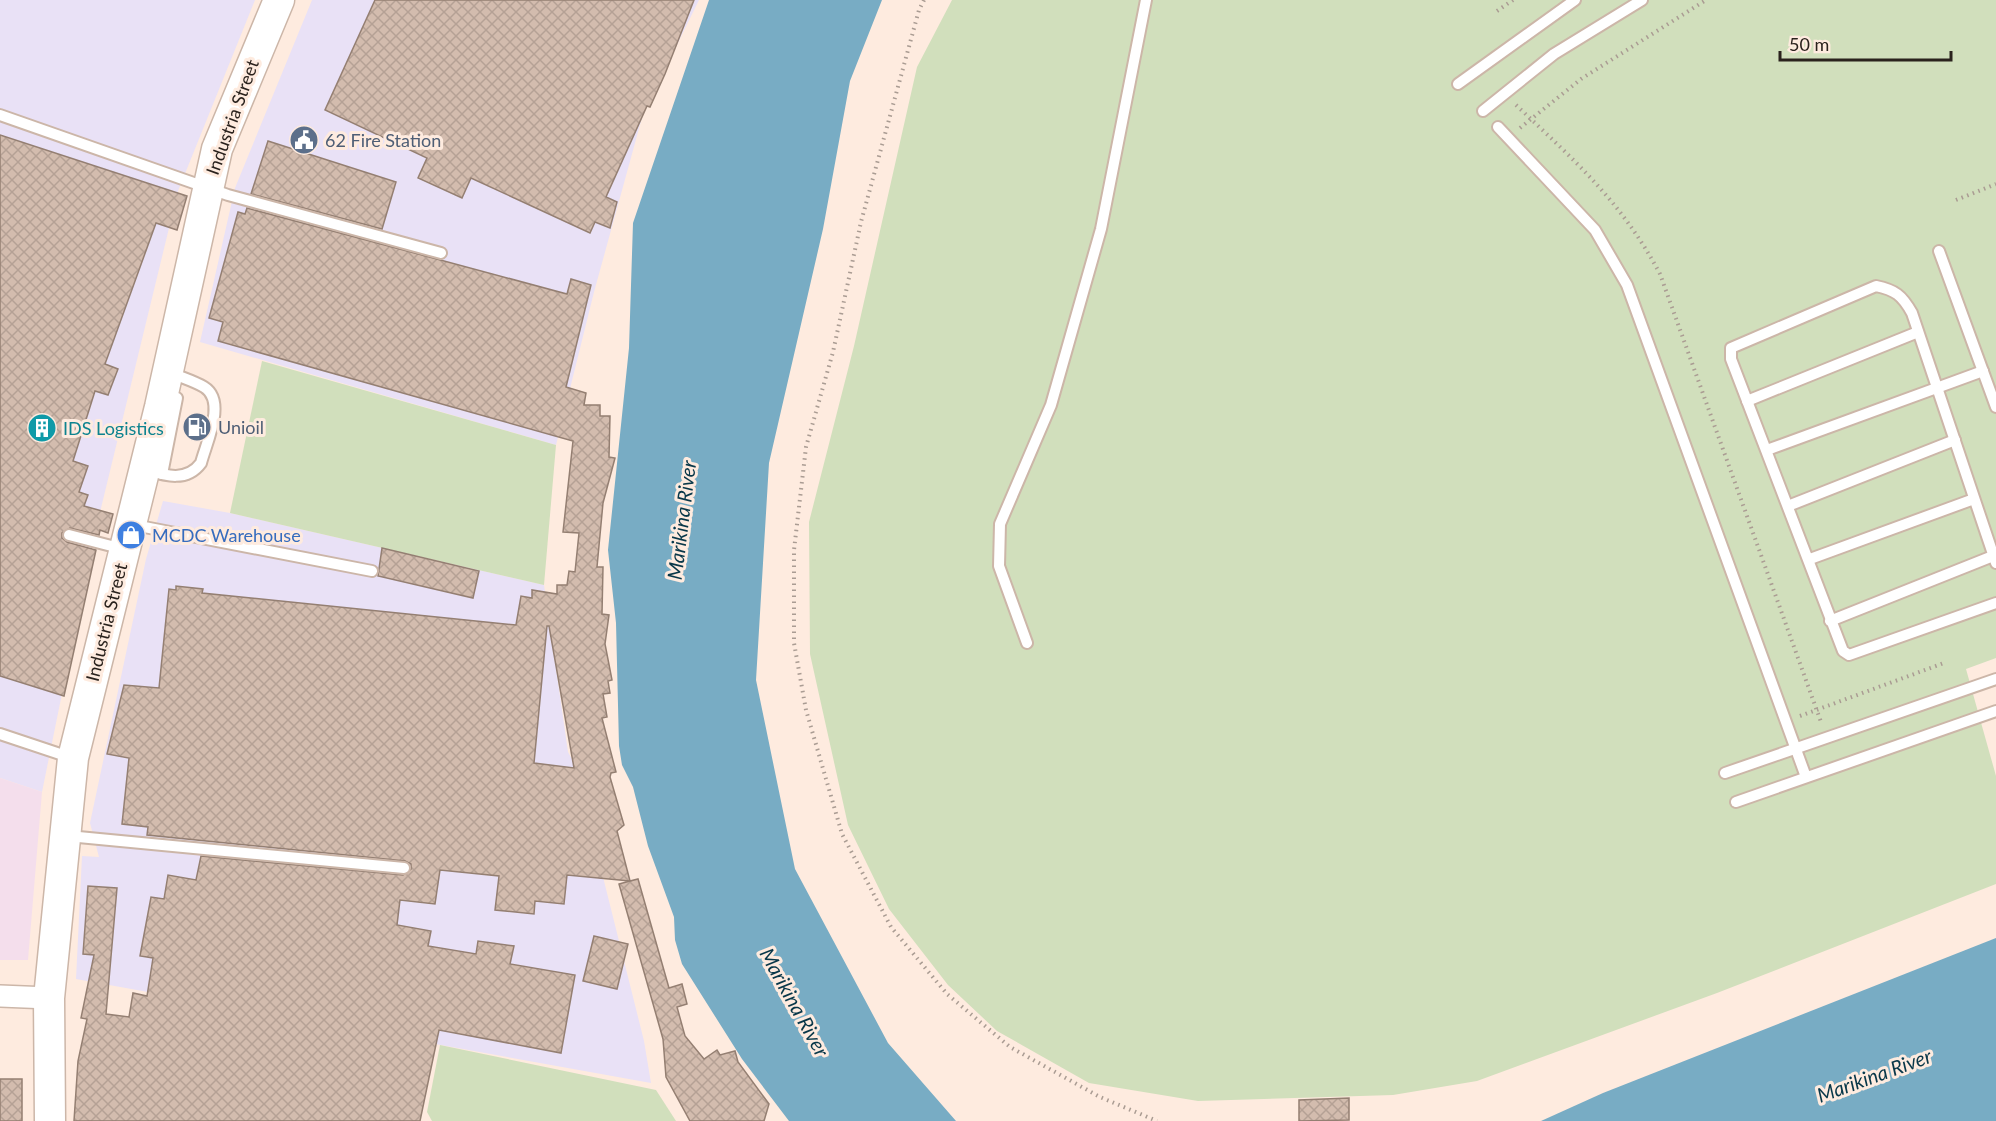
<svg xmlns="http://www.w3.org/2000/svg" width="1996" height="1121" viewBox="0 0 1996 1121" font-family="Lato,sans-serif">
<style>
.industrial{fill:#e9e1f6}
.education{fill:#f4deec}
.grass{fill:#d1dfbc}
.water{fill:#78acc4}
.building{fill:url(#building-cross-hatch);stroke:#947f72;stroke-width:1.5;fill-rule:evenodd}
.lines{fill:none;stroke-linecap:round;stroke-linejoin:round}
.lane-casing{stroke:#ccb6a8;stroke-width:14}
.street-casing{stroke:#ccb6a8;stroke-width:24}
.secondary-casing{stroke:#ccb6a8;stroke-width:33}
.path{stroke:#aa9c93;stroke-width:4;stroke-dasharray:1.5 4.5;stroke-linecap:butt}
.lane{stroke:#fff;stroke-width:10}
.street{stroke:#fff;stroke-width:21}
.secondary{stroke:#fff;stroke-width:30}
.labels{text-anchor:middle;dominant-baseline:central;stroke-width:6;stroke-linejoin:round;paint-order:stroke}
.street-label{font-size:18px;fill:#2a221d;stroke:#feebdf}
.service-label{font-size:18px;fill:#4e5e75;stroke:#feebdf;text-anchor:start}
.culture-label{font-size:18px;fill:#0d838f;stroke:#feebdf;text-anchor:start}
.shop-label{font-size:18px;fill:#366cbe;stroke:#feebdf;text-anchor:start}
.water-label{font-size:20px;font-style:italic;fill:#083749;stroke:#feebdf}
</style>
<defs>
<pattern id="building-cross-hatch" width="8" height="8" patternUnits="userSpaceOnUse" patternTransform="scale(1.5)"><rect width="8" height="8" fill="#d3bcae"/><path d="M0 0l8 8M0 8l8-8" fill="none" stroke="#b5a195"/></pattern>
</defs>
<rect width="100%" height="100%" fill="#feebdf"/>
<!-- industrial -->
<g class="industrial">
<polygon points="0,0 255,0 178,191 93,541 42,792 0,778"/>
<polygon points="312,0 699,0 643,114 594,292 556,445 200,342 235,188"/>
<polygon points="163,501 230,513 544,585 568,752 575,765 644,1041 651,1083 76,979 82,856 99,857 90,823 146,559"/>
</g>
<!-- education -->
<polygon class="education" points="0,778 42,792 28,960 0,960"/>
<!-- grass -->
<g class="grass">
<polygon points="952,0 1996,0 1996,658 1966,669 1996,776 1996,884 1717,993 1477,1081 1393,1095 1198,1101 1089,1083 997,1031 948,985 889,909 848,825 810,654 809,522 854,346 917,67"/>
<polygon points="262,361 556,445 544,585 230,513"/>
<polygon points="440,1045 656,1090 676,1121 432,1121 427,1112"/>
</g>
<!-- water -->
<g class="water">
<polygon points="709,0 882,0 850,81 823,229 769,463 756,680 795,869 888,1043 956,1121 789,1121 742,1059 682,964 675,940 674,917 648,846 633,787 622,765 619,746 616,623 608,550 629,348 633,223"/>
<polygon points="1996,938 1996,1121 1541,1121 1603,1093"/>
</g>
<!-- building -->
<g class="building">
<polygon points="375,0 694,0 665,74 650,107 647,106 606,197 617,202 610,228 595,222 590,233 471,178 462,198 418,178 427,158 325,110"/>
<polygon points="0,135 187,196 177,230 156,223 105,364 118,369 108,395 95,391 73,461 88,466 79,492 88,495 84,506 113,514 108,533 100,530 99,535 70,528 62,533 62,538 67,542 96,550 64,696 0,676"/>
<polygon points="268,141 396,182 382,229 251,194"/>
<path d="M 247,208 L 567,294 L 571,279 L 591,285 L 566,387 L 586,393 L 584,405 L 600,405 L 600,416 L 610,416 L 609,457 L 615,458 L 603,503 L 597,567 L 603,567 L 602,614 L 609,615 L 605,644 L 612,680 L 608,681 L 610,693 L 603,694 L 607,717 L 602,718 L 616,772 L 611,773 L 610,777 L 624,825 L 617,831 L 630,881 L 638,879 L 669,988 L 682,984 L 687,1004 L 677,1007 L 685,1036 L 704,1059 L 717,1050 L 720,1055 L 735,1051 L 738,1062 L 769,1104 L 764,1121 L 690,1121 L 666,1077 L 663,1039 L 619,884 L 630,881 L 567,875 L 564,904 L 535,901 L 534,914 L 495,910 L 499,876 L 440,870 L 435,904 L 400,900 L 397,925 L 431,931 L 428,946 L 476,954 L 478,941 L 514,946 L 510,964 L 575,975 L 561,1053 L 439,1030 L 420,1121 L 74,1121 L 78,1061 L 87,1019 L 81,1018 L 94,955 L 83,954 L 88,886 L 117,888 L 106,1014 L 129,1017 L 133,993 L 147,996 L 153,958 L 140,956 L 151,897 L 164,899 L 168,875 L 196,880 L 201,856 L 403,875 L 411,869 L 411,864 L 405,861 L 147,835 L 148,827 L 122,824 L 129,758 L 107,754 L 124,685 L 159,688 L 169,589 L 176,590 L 176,586 L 203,589 L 202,593 L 516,625 L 521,596 L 532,598 L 532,590 L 557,594 L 557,585 L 567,585 L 569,571 L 575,572 L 579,533 L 563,532 L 573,441 L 218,341 L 223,322 L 209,318 L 238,212 L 245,214 ZM 547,626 L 549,626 L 574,768 L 534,763 Z"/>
<polygon points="382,548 479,571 473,598 378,576"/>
<polygon points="594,936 628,944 617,989 583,981"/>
<rect x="0" y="1079" width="22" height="42"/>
<polygon points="1349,1098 1349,1120 1299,1121 1299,1100"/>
</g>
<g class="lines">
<!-- lane casing -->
<g class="lane-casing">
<g id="lane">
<polyline points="1458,84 1575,0"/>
<polyline points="1483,111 1554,54 1642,0"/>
<polyline points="0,115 228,195 441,253"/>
<polyline points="1498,127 1595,230 1627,285 1806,777"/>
<polyline points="1939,251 1996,407"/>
<polyline points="1747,401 1918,332"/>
<polyline points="1767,450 1983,371"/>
<path d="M 147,470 C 166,476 187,482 201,463 C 206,443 227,401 204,387 C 194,381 180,377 169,372"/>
<polyline points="162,474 177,398"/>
<polyline points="1788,506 1955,440"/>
<polyline points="134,525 372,571"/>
<polyline points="69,535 123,549"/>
<polyline points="1810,559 1974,499"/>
<path d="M 1996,563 L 1912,313 C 1902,295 1895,290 1876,286 L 1731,348 L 1731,359 L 1843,651 L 1849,655 L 1996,603"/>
<polyline points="1830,621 1993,556"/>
<polyline points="1027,643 999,566 1000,524 1051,405 1101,229 1146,0"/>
<polyline points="0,734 72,758"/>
<polyline points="1725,773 1996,679"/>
<polyline points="1736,802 1996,711"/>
<polyline points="68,836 404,868"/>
</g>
</g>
<!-- street casing -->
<g class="street-casing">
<polyline id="street" points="0,996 49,998"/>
</g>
<!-- secondary casing -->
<g class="secondary-casing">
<polyline id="secondary" points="50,1121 49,998 73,758 160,407 217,149 279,0"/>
</g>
<!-- path -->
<g class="path">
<polyline points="924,0 919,10 861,222 833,352 806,447 794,550 794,643 806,710 842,834 891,927 947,994 1010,1047 1100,1097 1157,1121"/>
<polyline points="1497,11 1513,0"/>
<path d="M 1516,105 C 1574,160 1622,202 1660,274 L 1821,722"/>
<polyline points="1520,128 1581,79 1706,0"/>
<polyline points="1956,200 1996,184"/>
<polyline points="1800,716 1944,663"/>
</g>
<!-- lane -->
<use href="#lane" class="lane"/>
<!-- street -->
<use href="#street" class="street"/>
<!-- secondary -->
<use href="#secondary" class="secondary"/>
</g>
<!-- icons -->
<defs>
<g id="civic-disc" transform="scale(1.5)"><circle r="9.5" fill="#5c6f8a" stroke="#feebdf"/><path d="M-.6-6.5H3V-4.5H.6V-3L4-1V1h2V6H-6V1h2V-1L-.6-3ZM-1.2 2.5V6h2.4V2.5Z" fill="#fff"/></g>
<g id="fuel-disc" transform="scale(1.5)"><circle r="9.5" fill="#5c6f8a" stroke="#feebdf"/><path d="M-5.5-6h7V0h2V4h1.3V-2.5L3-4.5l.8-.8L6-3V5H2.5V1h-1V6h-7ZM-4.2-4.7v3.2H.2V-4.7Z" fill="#fff"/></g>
<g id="building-disc" transform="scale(1.5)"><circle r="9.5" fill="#0f9aa8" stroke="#feebdf"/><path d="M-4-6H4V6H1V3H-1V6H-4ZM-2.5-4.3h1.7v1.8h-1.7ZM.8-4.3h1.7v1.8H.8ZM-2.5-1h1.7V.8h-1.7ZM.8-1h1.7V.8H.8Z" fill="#fff"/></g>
<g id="shop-disc" transform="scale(1.5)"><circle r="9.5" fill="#3f7fe0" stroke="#feebdf"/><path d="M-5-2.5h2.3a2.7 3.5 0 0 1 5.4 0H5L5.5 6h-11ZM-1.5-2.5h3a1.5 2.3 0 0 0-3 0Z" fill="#fff"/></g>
</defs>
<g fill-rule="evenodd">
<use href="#civic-disc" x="304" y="140"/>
<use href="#fuel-disc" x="197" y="427"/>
<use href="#building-disc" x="42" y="428"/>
<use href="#shop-disc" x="131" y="535"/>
</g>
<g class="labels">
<!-- street labels -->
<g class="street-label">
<text transform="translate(232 117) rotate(-70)">Industria Street</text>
<text transform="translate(106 622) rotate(-76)">Industria Street</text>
</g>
<!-- service labels -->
<g class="service-label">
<text x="325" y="140">62 Fire Station</text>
<text x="218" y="427">Unioil</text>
</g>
<!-- culture labels -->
<g class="culture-label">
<text x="63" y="428">IDS Logistics</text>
</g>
<!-- shop labels -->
<g class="shop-label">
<text x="152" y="535">MCDC Warehouse</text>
</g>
<!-- water labels -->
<g class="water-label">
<text transform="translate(681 520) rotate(-83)">Marikina River</text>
<text transform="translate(795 1002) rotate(61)">Marikina River</text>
<text transform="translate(1874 1075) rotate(-20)">Marikina River</text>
</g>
</g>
<!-- scale -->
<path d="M1780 51v9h171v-9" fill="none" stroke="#2a221d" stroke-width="3"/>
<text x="1789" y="51" font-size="18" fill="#2a221d" stroke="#feebdf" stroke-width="4.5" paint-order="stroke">50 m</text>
</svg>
